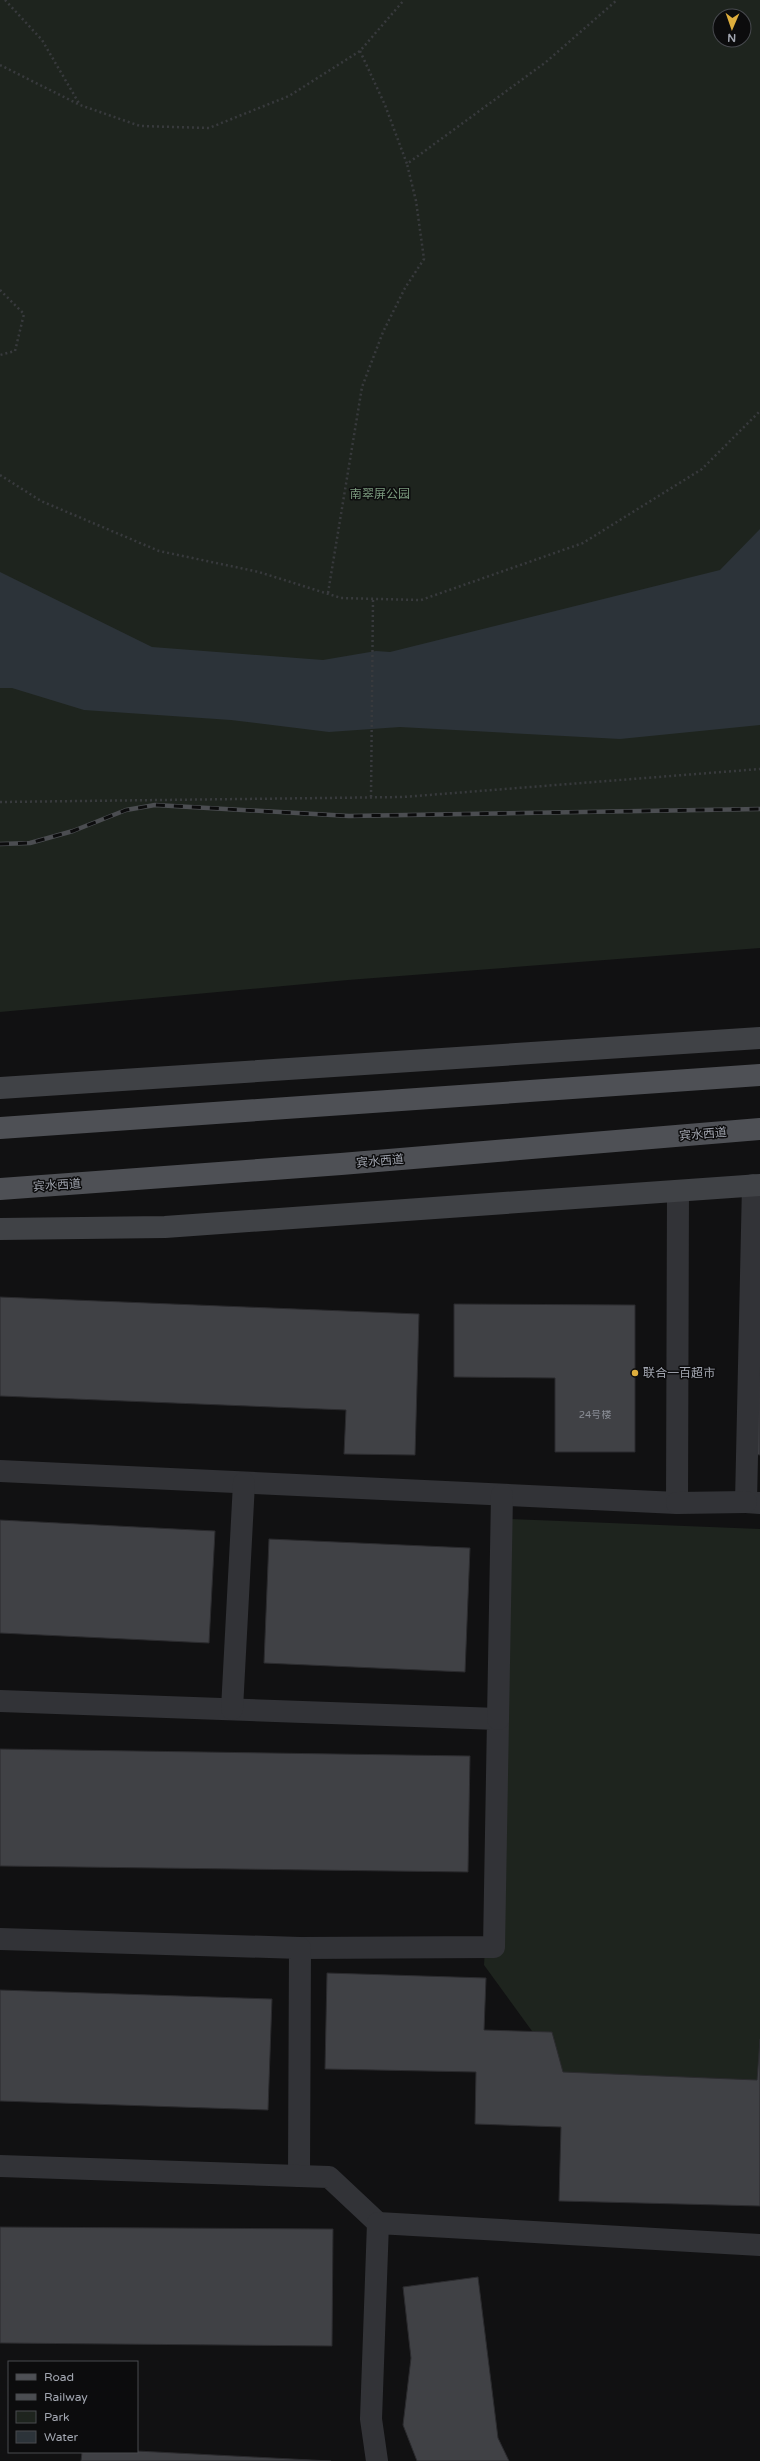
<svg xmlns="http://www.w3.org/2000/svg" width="760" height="2461" viewBox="0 0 760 2461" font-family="'Varela Round','Noto Sans SC',sans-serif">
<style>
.green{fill:#1e241e;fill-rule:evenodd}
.water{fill:#2c3339}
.building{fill:#404145;stroke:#2b2b2e}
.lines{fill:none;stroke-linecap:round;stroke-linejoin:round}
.path{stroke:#383a3d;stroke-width:2.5;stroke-dasharray:2 3;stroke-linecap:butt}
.street{stroke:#323337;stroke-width:22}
.secondary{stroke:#404246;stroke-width:22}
.primary{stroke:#4e5055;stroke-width:22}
.rail-casing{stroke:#4b4d51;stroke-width:4.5}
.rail{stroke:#0c0c0d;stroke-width:3;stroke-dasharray:9;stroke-linecap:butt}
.poi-dot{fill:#deae3d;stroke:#0c0c0d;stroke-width:1.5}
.labels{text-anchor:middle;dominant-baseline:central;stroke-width:3;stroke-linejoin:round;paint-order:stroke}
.number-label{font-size:10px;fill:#8a8e96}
.park-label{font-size:12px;fill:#7c9b7f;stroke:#0c0c0d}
.street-label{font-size:12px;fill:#a3a7b1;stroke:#0c0c0d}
.poi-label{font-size:12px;fill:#a3a7b1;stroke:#0c0c0d;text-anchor:start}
</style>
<rect width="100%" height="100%" fill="#111112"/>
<!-- green -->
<g class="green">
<path d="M 0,0 L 760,0 L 760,948 L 348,980 L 0,1012 ZM 720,16 L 744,16 L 744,40 L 720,40 Z"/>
<polygon points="510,1519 760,1529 760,2096 577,2093 484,1965"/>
</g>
<!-- water -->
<polygon class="water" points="760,529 760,725 620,739 400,727 329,732 231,720 84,710 12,688 0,688 0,572 152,647 323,660 376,651 390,652 720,570"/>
<!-- building -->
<g class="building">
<polygon points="0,1297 419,1314 415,1455 344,1454 346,1410 0,1396"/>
<polygon points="454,1304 635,1305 635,1452 555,1452 555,1378 454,1377"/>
<polygon points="760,1359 760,1455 754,1454"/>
<polygon points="0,1520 215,1531 209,1643 0,1633"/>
<polygon points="269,1539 470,1548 465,1672 264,1663"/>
<polygon points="0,1749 470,1756 468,1872 0,1866"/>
<polygon points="327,1973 486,1978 484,2030 552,2032 563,2072 757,2080 760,2039 760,2206 559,2201 561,2127 475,2124 476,2072 325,2069"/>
<polygon points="0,1990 272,1999 268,2110 0,2101"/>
<polygon points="0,2227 333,2229 332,2346 0,2343"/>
<polygon points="478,2277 498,2438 509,2461 417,2461 403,2425 411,2358 403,2287"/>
<polygon points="137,2451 331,2461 81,2461 82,2452"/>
</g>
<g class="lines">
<!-- path -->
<g class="path">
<polyline points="5,0 42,40 80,105"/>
<polyline points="360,51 385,105 407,164 546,62 617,0"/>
<polyline points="0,65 80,105 140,126 209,128 289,96 360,51 404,0"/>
<polyline points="0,290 24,314 15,351 0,355"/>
<polyline points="0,475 41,501 159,551 259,572 341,598 421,600 583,543 702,469 760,411"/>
<polyline points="328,593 362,387 383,332 405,288 424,259 416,201 407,164"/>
<polyline points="371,797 373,599"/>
<polyline points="0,802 403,797 760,769"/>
</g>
<!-- street -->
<g class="street">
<polyline points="753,1185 746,1502 760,1503"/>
<polyline points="0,1471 677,1503 678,1191"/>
<polyline points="677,1503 746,1502"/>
<polyline points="0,1701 498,1719 494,1947 300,1948"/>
<polyline points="232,1709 244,1483"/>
<polyline points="498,1719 502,1495"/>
<polyline points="0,1939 300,1948 299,2176"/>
<polyline points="0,2166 329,2177 378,2223"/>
<polyline points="377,2461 371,2419 378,2223 760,2245"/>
</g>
<!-- secondary -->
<g class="secondary">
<polyline points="0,1088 760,1038"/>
<polyline points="0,1229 165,1227 760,1185"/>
</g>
<!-- primary -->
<g class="primary">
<polyline points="0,1128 760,1075"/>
<polyline points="0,1189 341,1164 760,1129"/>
</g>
<!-- rail casing -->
<g class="rail-casing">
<polyline id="rail" points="0,844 30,843 73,831 126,810 155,805 349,816 760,809"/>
</g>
<!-- rail -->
<use href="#rail" class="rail"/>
</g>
<!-- markers -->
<circle class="poi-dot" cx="635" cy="1373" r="4"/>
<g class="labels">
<!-- number labels -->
<g class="number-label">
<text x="595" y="1415">24号楼</text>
</g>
<!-- park labels -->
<g class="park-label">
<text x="380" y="494">南翠屏公园</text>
</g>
<!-- street labels -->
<g class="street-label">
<text transform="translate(703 1134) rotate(-5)">宾水西道</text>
<text transform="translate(380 1161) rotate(-5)">宾水西道</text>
<text transform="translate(57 1185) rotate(-4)">宾水西道</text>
</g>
<!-- poi labels -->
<g class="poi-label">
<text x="643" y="1373">联合一百超市</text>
</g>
</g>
<!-- legend -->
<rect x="8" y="2361" width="130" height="92" fill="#0c0c0d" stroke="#484a4f"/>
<rect x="16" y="2374" width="20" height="6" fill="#4e5055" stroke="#484a4f"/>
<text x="44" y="2381" font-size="12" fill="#a3a7b1">Road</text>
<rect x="16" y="2394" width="20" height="6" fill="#4b4d51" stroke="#484a4f"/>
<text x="44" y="2401" font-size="12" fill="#a3a7b1">Railway</text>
<rect x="16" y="2411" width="20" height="12" fill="#1e241e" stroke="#484a4f"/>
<text x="44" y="2421" font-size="12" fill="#a3a7b1">Park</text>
<rect x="16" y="2431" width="20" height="12" fill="#2c3339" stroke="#484a4f"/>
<text x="44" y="2441" font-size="12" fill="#a3a7b1">Water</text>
<!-- north arrow -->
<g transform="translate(732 28) rotate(182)"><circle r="19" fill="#0c0c0d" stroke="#484a4f"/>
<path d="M0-3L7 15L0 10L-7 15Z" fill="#deae3d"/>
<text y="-6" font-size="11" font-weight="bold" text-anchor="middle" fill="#a3a7b1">N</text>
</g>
</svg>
